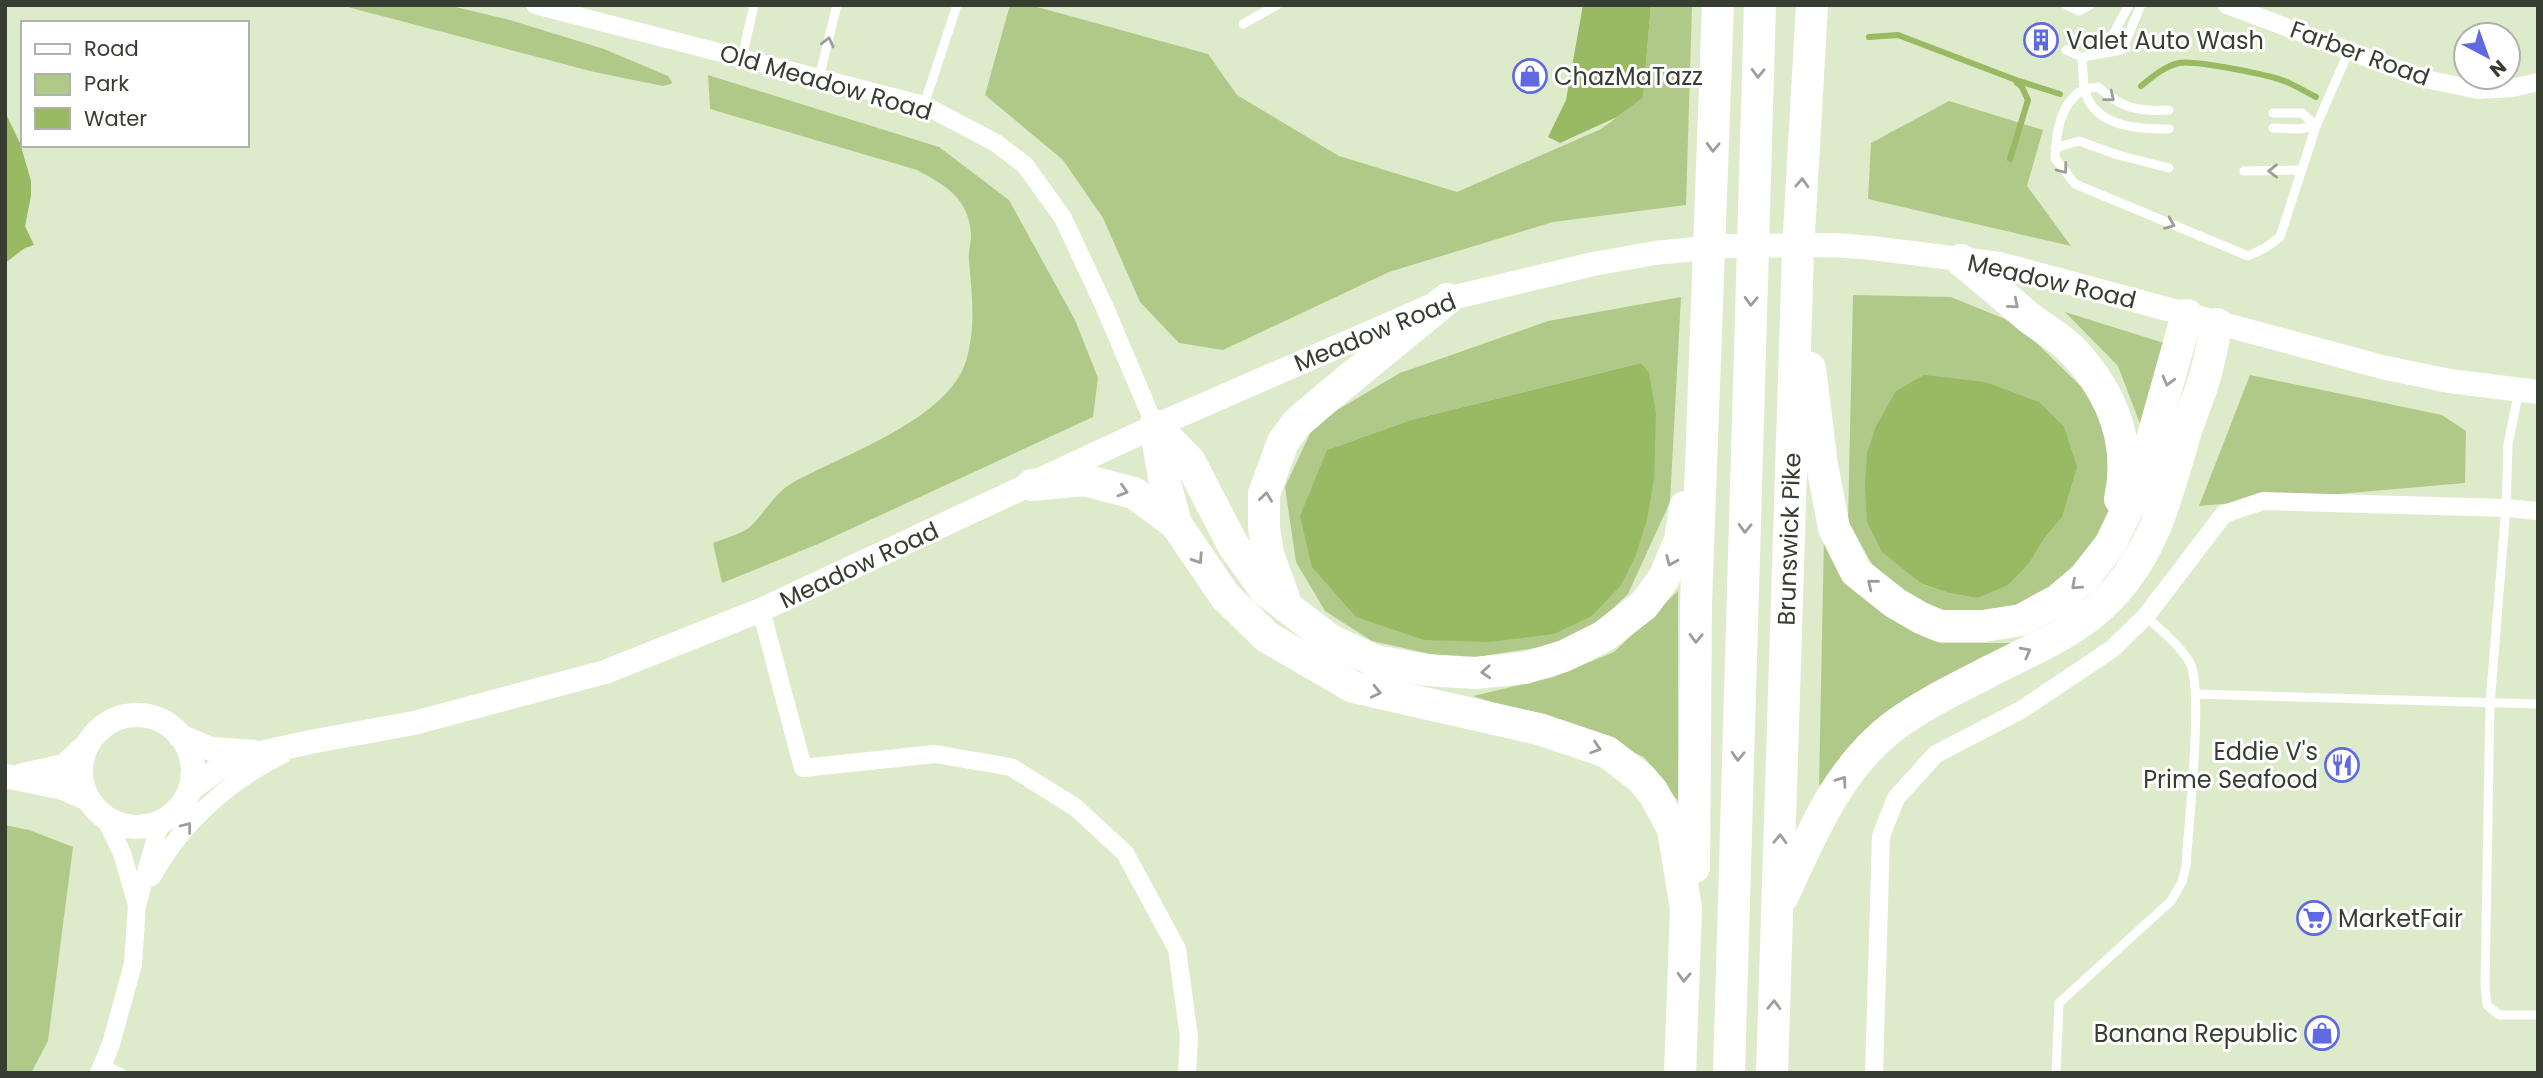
<svg xmlns="http://www.w3.org/2000/svg" width="2543" height="1078" viewBox="0 0 2543 1078" font-family="Poppins,sans-serif">
<style>
.green{fill:#b0c989;fill-rule:evenodd}
.water{fill:#99b962}
.lines{fill:none;stroke-linecap:round;stroke-linejoin:round}
.stream{stroke:#99b962;stroke-width:6}
.lane{stroke:#fff;stroke-width:9}
.street{stroke:#fff;stroke-width:18}
.secondary{stroke:#fff;stroke-width:24}
.highway{stroke:#fff;stroke-width:32}
.oneway{stroke:#9c9e98}
.labels{text-anchor:middle;dominant-baseline:central;stroke-width:6;stroke-linejoin:round;paint-order:stroke}
.poi-label{font-size:24px;fill:#383d31;stroke:#fff;text-anchor:start}
.street-label{font-size:24px;fill:#383d31;stroke:#fff}
</style>
<rect width="100%" height="100%" fill="#deebcb"/>
<!-- green -->
<g class="green">
<polygon points="340,5 447,5 510,20 604,49 668,76 672,82 671,84 663,86 594,72"/>
<polygon points="1010,5 1030,5 1208,54 1237,95 1339,156 1457,192 1601,129 1643,98 1651,5 1692,5 1686,205 1553,222 1389,272 1223,350 1179,343 1140,302 1103,218 1063,160 985,95"/>
<path d="M 708,75 L 939,147 L 1009,200 L 1075,320 L 1098,378 L 1093,417 L 818,544 L 722,583 L 713,543 C 725,538 743,534 752,525 C 765,512 775,493 792,483 C 842,455 948,420 966,361 C 976,328 972,295 969,261 C 968,252 971,244 971,235 C 969,198 946,186 917,170 L 710,109 Z"/>
<polygon points="1949,101 2043,130 2027,186 2071,246 1868,199 1871,143"/>
<path d="M 1853,295 L 1951,297 L 2017,324 L 2095,400 L 2116,457 L 2106,536 L 2067,585 L 2009,614 L 1947,618 L 1883,584 L 1848,521 ZM 2062,517 L 2044,539 L 2030,562 L 1977,598 L 1949,593 L 1921,584 Z"/>
<path d="M 1681,297 L 1670,502 L 1628,594 L 1579,641 L 1458,660 L 1372,641 L 1325,611 L 1296,562 L 1285,487 L 1315,423 L 1400,373 L 1548,321 ZM 1641,363 L 1327,450 L 1411,420 Z"/>
<polygon points="2065,312 2164,343 2142,429 2118,366"/>
<polygon points="2250,375 2442,415 2466,431 2465,483 2199,506"/>
<polygon points="1824,536 1881,612 1940,643 2019,643 1886,720 1819,786"/>
<polygon points="1678,591 1678,801 1644,757 1570,727 1473,696 1554,677 1614,652"/>
<polygon points="5,825 29,830 73,847 48,1041 31,1073 5,1073"/>
</g>
<!-- water -->
<g class="water">
<polygon points="1583,5 1651,5 1643,98 1617,117 1560,143 1548,137 1566,100"/>
<polygon points="5,112 20,143 31,181 31,196 25,226 34,245 25,248 5,263"/>
<polygon points="1641,363 1649,373 1656,413 1654,479 1647,520 1635,557 1621,585 1592,616 1554,634 1489,642 1424,640 1356,617 1312,567 1300,516 1327,450 1411,420"/>
<polygon points="1924,375 1985,382 2039,402 2064,427 2077,467 2062,517 2044,539 2030,562 2008,585 1977,598 1949,593 1922,584 1882,552 1867,522 1865,486 1867,453 1876,426 1896,391"/>
</g>
<g class="lines">
<!-- stream -->
<g class="stream">
<polyline points="1869,37 1898,35 2016,80 2060,94"/>
<path d="M 2141,86 C 2152,77 2165,66 2179,63 C 2195,60 2271,75 2287,82 C 2296,86 2306,92 2316,97"/>
<polyline points="2010,159 2028,100 2022,87 2017,83"/>
</g>
<!-- lane -->
<g class="lane">
<polyline points="2066,5 2079,11 2090,5"/>
<polyline points="1243,24 1277,5"/>
<polyline points="2066,50 2082,57 2122,50 2141,5"/>
<polyline points="2103,53 2129,5"/>
<path d="M 2082,57 L 2084,89 L 2098,87 C 2122,108 2137,112 2169,110"/>
<polyline points="742,58 754,5"/>
<polyline points="819,78 837,5"/>
<polyline points="924,105 957,5"/>
<polyline points="2273,113 2302,113 2316,126"/>
<polyline points="2273,128 2299,129 2316,126"/>
<path d="M 2169,129 C 2136,129 2094,127 2084,89 C 2060,103 2056,132 2055,158 L 2075,184 L 2248,256 L 2265,248 L 2280,237 L 2316,126 L 2349,51"/>
<polyline points="2055,148 2079,141 2118,155 2169,168"/>
<polyline points="2244,171 2301,170"/>
<polyline points="2519,391 2508,444 2506,508 2490,704 2485,985 2487,1005 2499,1015 2538,1015"/>
<polyline points="2196,694 2538,704"/>
<polyline points="103,1064 122,1073"/>
<path d="M 2056,1073 L 2059,1003 L 2171,901 L 2182,882 L 2186,866 C 2188,829 2204,689 2190,663 C 2180,645 2161,631 2146,616"/>
</g>
<!-- street -->
<g class="street">
<polyline points="535,5 924,105 996,143 1025,165 1063,218 1105,308 1155,426"/>
<polyline points="2227,5 2421,78 2478,90 2512,88 2538,82"/>
<polyline points="761,610 803,768 935,754 1011,767 1075,807 1125,853 1177,949 1189,1037 1187,1073"/>
<polyline points="105,818 122,853 137,905"/>
<path d="M 152,877 C 181,824 228,781 282,755"/>
<polyline points="99,1073 111,1044 133,964 137,905 158,830 169,817"/>
<polyline points="1874,1073 1881,836 1896,798 1936,754 2021,710 2112,649 2146,616 2224,514 2263,501 2506,508 2538,511"/>
</g>
<!-- secondary -->
<g class="secondary">
<circle cx="137" cy="771" r="56"/>
<polyline points="180,736 211,749 254,752"/>
<polyline points="23,775 64,766 88,744"/>
<polyline points="5,776 63,788 88,799"/>
<polyline points="190,789 220,768 265,752 310,742 414,723 605,672 761,610 1155,426 1447,299 1593,264 1655,253 1726,246 1835,245 1872,248 2000,264 2382,367 2449,381 2538,392"/>
</g>
<!-- highway -->
<g class="highway">
<path d="M 1961,260 C 1983,278 2005,297 2027,316 C 2042,328 2061,338 2074,352 C 2112,393 2132,443 2120,499"/>
<polyline points="1810,368 1822,465 1834,528 1856,572 1895,603 1921,618 1940,626 1983,626 2021,620 2058,600 2084,578 2110,545 2140,482 2187,315"/>
<polyline points="1155,426 1165,483 1176,524 1225,596 1267,637 1353,687 1539,729 1607,752 1641,778 1653,792 1673,829 1686,909 1680,1073"/>
<polyline points="1155,426 1190,462 1233,545 1265,590 1330,640 1376,661 1426,670 1475,673 1525,668 1564,656 1604,636 1644,605 1664,578 1680,540 1685,507"/>
<polyline points="1032,485 1084,480 1134,493 1176,524"/>
<polyline points="1284,598 1268,554 1264,528 1264,494 1283,442 1297,423 1325,399 1447,299"/>
<polyline points="1694,867 1696,602 1718,5"/>
<path d="M 1783,896 C 1812,833 1838,768 1895,725 C 1925,703 1960,687 1992,670 C 2029,651 2071,634 2102,605 C 2151,560 2165,502 2183,441 C 2189,419 2199,398 2205,376 C 2210,359 2213,341 2217,324"/>
<polyline points="1729,1073 1760,5"/>
<polyline points="1772,1073 1798,251 1812,5"/>
</g>
</g>
<!-- one-way arrows -->
<defs><path id="oneway-chevron" d="M-2-3.5L2.5 0L-2 3.5" fill="none" stroke-width="1.6" stroke-linecap="round" stroke-linejoin="round" transform="scale(1.75)"/></defs>
<g class="oneway">
<use href="#oneway-chevron" transform="translate(828 42) rotate(-76)"/>
<use href="#oneway-chevron" transform="translate(1758 73) rotate(92)"/>
<use href="#oneway-chevron" transform="translate(2110 97) rotate(39)"/>
<use href="#oneway-chevron" transform="translate(1713 147) rotate(92)"/>
<use href="#oneway-chevron" transform="translate(2063 169) rotate(53)"/>
<use href="#oneway-chevron" transform="translate(2273 171) rotate(179)"/>
<use href="#oneway-chevron" transform="translate(1802 183) rotate(-87)"/>
<use href="#oneway-chevron" transform="translate(2170 224) rotate(22)"/>
<use href="#oneway-chevron" transform="translate(1751 301) rotate(92)"/>
<use href="#oneway-chevron" transform="translate(2014 304) rotate(40)"/>
<use href="#oneway-chevron" transform="translate(2168 381) rotate(105)"/>
<use href="#oneway-chevron" transform="translate(1123 491) rotate(17)"/>
<use href="#oneway-chevron" transform="translate(1266 497) rotate(-82)"/>
<use href="#oneway-chevron" transform="translate(1745 528) rotate(92)"/>
<use href="#oneway-chevron" transform="translate(1198 559) rotate(57)"/>
<use href="#oneway-chevron" transform="translate(1671 561) rotate(113)"/>
<use href="#oneway-chevron" transform="translate(1872 584) rotate(-141)"/>
<use href="#oneway-chevron" transform="translate(2076 585) rotate(138)"/>
<use href="#oneway-chevron" transform="translate(1696 638) rotate(91)"/>
<use href="#oneway-chevron" transform="translate(2026 652) rotate(-28)"/>
<use href="#oneway-chevron" transform="translate(1486 672) rotate(177)"/>
<use href="#oneway-chevron" transform="translate(1376 692) rotate(13)"/>
<use href="#oneway-chevron" transform="translate(1596 748) rotate(18)"/>
<use href="#oneway-chevron" transform="translate(1738 756) rotate(92)"/>
<use href="#oneway-chevron" transform="translate(1842 781) rotate(-55)"/>
<use href="#oneway-chevron" transform="translate(187 827) rotate(-52)"/>
<use href="#oneway-chevron" transform="translate(1780 839) rotate(-88)"/>
<use href="#oneway-chevron" transform="translate(1684 977) rotate(92)"/>
<use href="#oneway-chevron" transform="translate(1774 1005) rotate(-88)"/>
</g>
<!-- icons -->
<defs>
<g id="building-ring" transform="scale(1.75)"><circle r="9.5" fill="#fff" stroke="#5f69e1" stroke-width="1.5"/><path d="M-4-6H4V6H1V3H-1V6H-4ZM-2.5-4.3h1.7v1.8h-1.7ZM.8-4.3h1.7v1.8H.8ZM-2.5-1h1.7V.8h-1.7ZM.8-1h1.7V.8H.8Z" fill="#5f69e1"/></g>
<g id="shop-ring" transform="scale(1.75)"><circle r="9.5" fill="#fff" stroke="#5f69e1" stroke-width="1.5"/><path d="M-5-2.5h2.3a2.7 3.5 0 0 1 5.4 0H5L5.5 6h-11ZM-1.5-2.5h3a1.5 2.3 0 0 0-3 0Z" fill="#5f69e1"/></g>
<g id="restaurant-ring" transform="scale(1.75)"><circle r="9.5" fill="#fff" stroke="#5f69e1" stroke-width="1.5"/><path d="M-5-6h1v4h1v-4h1v4h1v-4h1v5L-1.5 .5V6h-2V.5L-5-1ZM5-6V6H3V1.5H1.5Q1.5-4 5-6Z" fill="#5f69e1"/></g>
<g id="supermarket-ring" transform="scale(1.75)"><circle r="9.5" fill="#fff" stroke="#5f69e1" stroke-width="1.5"/><path d="M-6-5.5h2.5l.6 2H6L4.5 2H-2.5L-4.4-4H-6ZM-1.5 3.2a1.3 1.3 0 1 0 .1 0ZM3 3.2a1.3 1.3 0 1 0 .1 0Z" fill="#5f69e1"/></g>
</defs>
<g fill-rule="evenodd">
<use href="#building-ring" x="2041" y="40"/>
<use href="#shop-ring" x="1530" y="76"/>
<use href="#restaurant-ring" x="2342" y="765"/>
<use href="#supermarket-ring" x="2314" y="918"/>
<use href="#shop-ring" x="2322" y="1033"/>
</g>
<g class="labels">
<!-- poi labels -->
<g class="poi-label">
<text x="2066" y="40">Valet Auto Wash</text>
<text x="1554" y="76">ChazMaTazz</text>
<text x="2318" y="751" text-anchor="end">Eddie V's<tspan x="2318" dy="28">Prime Seafood</tspan></text>
<text x="2338" y="918">MarketFair</text>
<text x="2298" y="1033" text-anchor="end">Banana Republic</text>
</g>
<!-- street labels -->
<g class="street-label">
<text transform="translate(2360 53) rotate(20)">Farber Road</text>
<text transform="translate(826 82) rotate(16)">Old Meadow Road</text>
<text transform="translate(2052 281) rotate(13)">Meadow Road</text>
<text transform="translate(1375 332) rotate(-22)">Meadow Road</text>
<text transform="translate(1789 539) rotate(-88)">Brunswick Pike</text>
<text transform="translate(859 565) rotate(-25)">Meadow Road</text>
</g>
</g>
<!-- border -->
<rect width="2543" height="1078" fill="none" stroke="#383d31" stroke-width="14"/>
<!-- legend -->
<rect x="21" y="21" width="228" height="126" fill="#ffffff" stroke="#afb1ad" stroke-width="2"/>
<rect x="35" y="44" width="35" height="10" fill="#ffffff" stroke="#afb1ad" stroke-width="2"/>
<text x="84" y="56" font-size="21" fill="#383d31">Road</text>
<rect x="35" y="74" width="35" height="21" fill="#b0c989" stroke="#afb1ad" stroke-width="2"/>
<text x="84" y="91" font-size="21" fill="#383d31">Park</text>
<rect x="35" y="108" width="35" height="21" fill="#99b962" stroke="#afb1ad" stroke-width="2"/>
<text x="84" y="126" font-size="21" fill="#383d31">Water</text>
<!-- north arrow -->
<g transform="translate(2487 56) rotate(139)"><circle r="33" fill="#ffffff" stroke="#afb1ad" stroke-width="2"/>
<path d="M0-5L12 26L0 18L-12 26Z" fill="#5f69e1"/>
<text y="-10" font-size="19" font-weight="bold" text-anchor="middle" fill="#383d31">N</text>
</g>
</svg>
